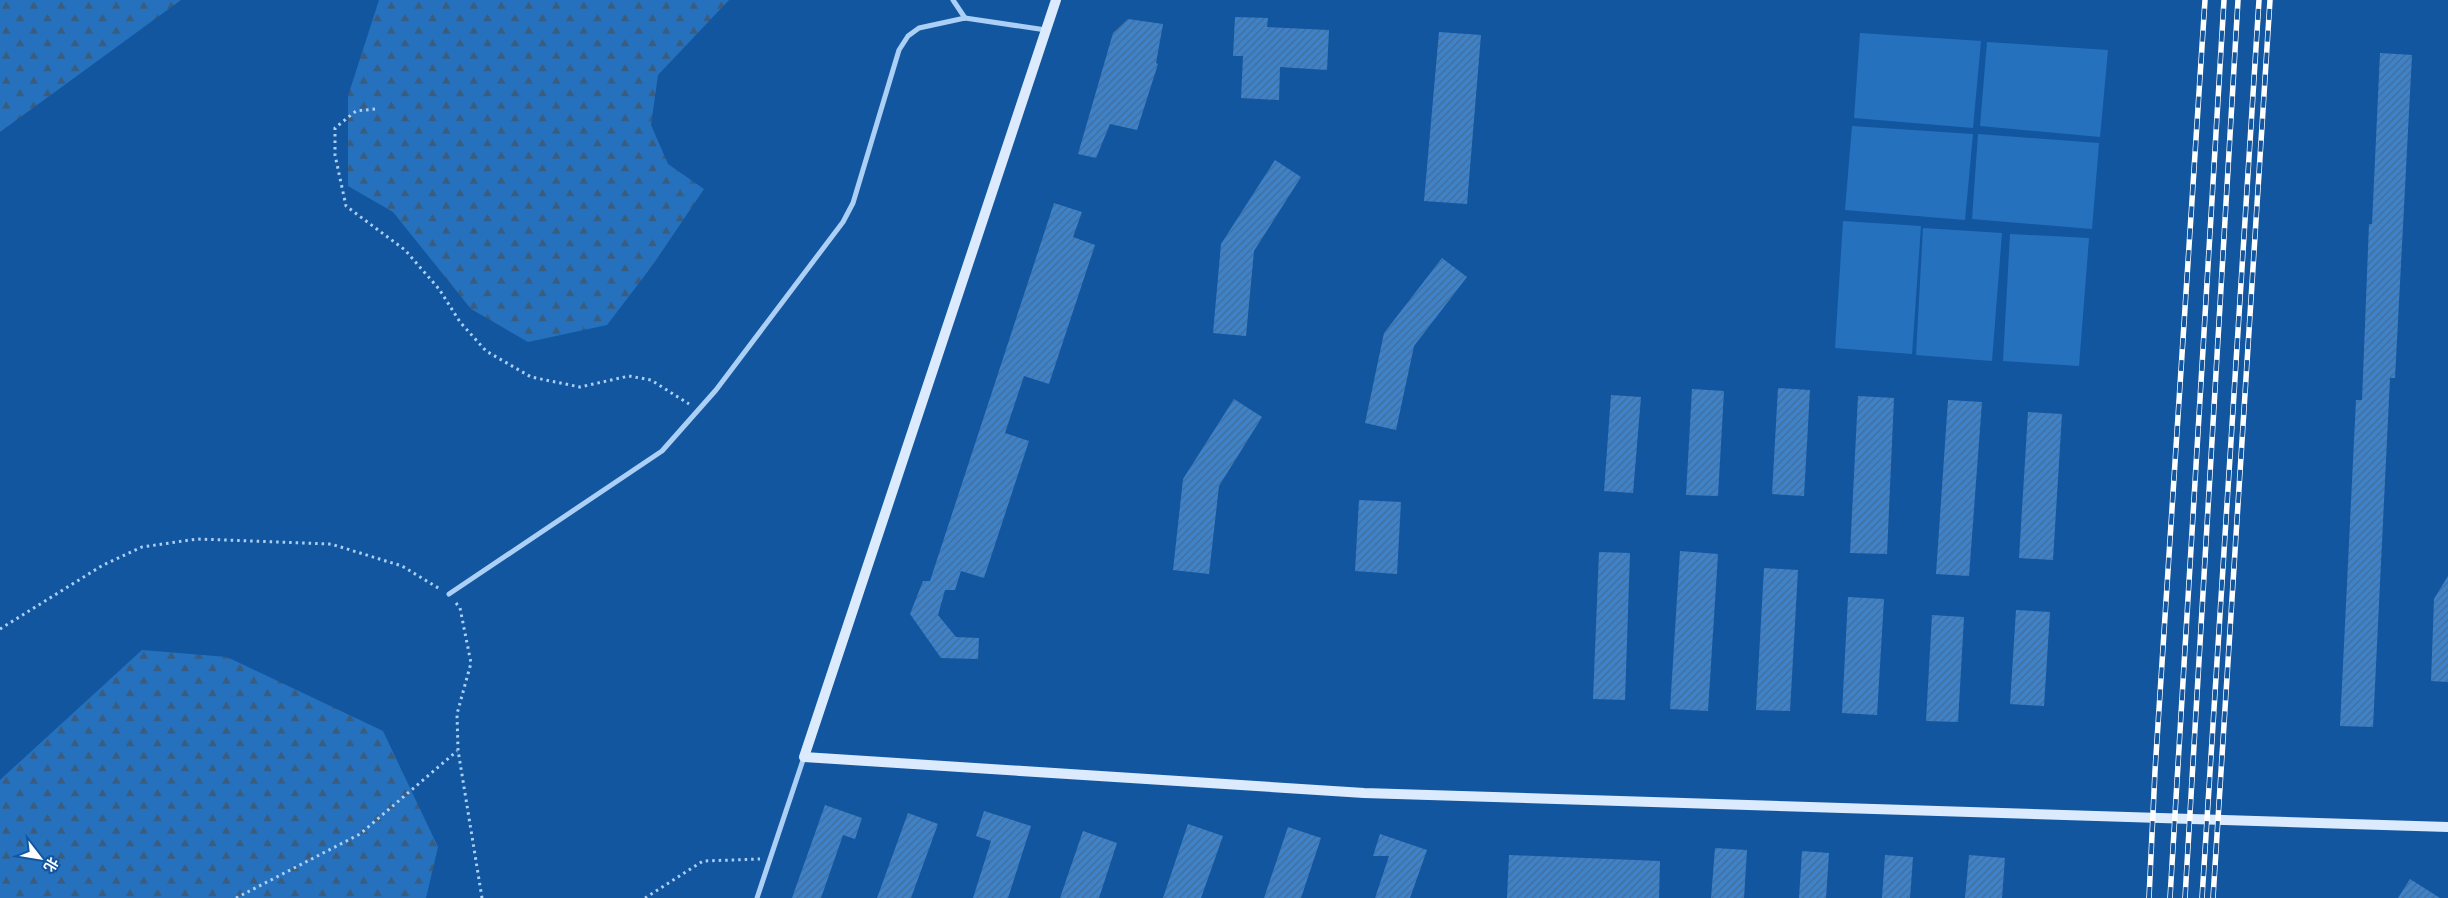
<svg xmlns="http://www.w3.org/2000/svg" width="2448" height="898" viewBox="0 0 2448 898" font-family="'Exo 2','Noto Sans SC',sans-serif">
<style>
.forest{fill:url(#forest-firs)}
.garden{fill:#2571be}
.building{fill:url(#building-hatch)}
.lines{fill:none;stroke-linecap:round;stroke-linejoin:round}
.path{stroke:#abcff5;stroke-width:3;stroke-dasharray:2.5 4;stroke-linecap:butt}
.street{stroke:#abcff5;stroke-width:5}
.secondary{stroke:#dbebfd;stroke-width:10}
.rail-casing{stroke:#fff;stroke-width:5.5}
.rail{stroke:#1256a0;stroke-width:4;stroke-dasharray:11;stroke-linecap:butt}
</style>
<defs>
<pattern id="forest-firs" width="22" height="20" patternUnits="userSpaceOnUse" patternTransform="scale(1.25)"><rect width="22" height="20" fill="#2571be"/><path d="M5 1l3.5 6h-7zM16 11l3.5 6h-7z" fill="#3a5d7f"/></pattern>
<pattern id="building-hatch" width="6" height="6" patternUnits="userSpaceOnUse" patternTransform="scale(1.25)"><rect width="6" height="6" fill="#3f82c8"/><path d="M-1 1l2-2M0 6l6-6M5 7l2-2" fill="none" stroke="#446c96"/></pattern>
</defs>
<rect width="100%" height="100%" fill="#1256a0"/>
<!-- forest -->
<g class="forest">
<polygon points="0,0 181,0 0,132"/>
<polygon points="379,0 729,0 658,75 651,125 668,164 704,189 652,266 607,325 528,342 471,309 393,212 348,186 348,96"/>
<polygon points="142,650 227,657 383,731 438,847 426,898 0,898 0,780"/>
</g>
<!-- garden -->
<g class="garden">
<polygon points="1860,33 1981,41 1973,128 1854,118"/>
<polygon points="1987,42 2108,50 2100,137 1980,126"/>
<polygon points="1852,126 1973,134 1965,220 1845,210"/>
<polygon points="1978,134 2099,143 2092,229 1972,219"/>
<polygon points="1843,221 1921,226 1912,354 1835,348"/>
<polygon points="1923,228 2002,233 1992,361 1916,355"/>
<polygon points="2010,234 2089,238 2079,366 2003,361"/>
</g>
<!-- building -->
<g class="building">
<polygon points="1235,17 1268,18 1267,27 1329,30 1327,70 1280,67 1279,100 1241,98 1243,56 1233,56"/>
<polygon points="1128,19 1163,24 1156,63 1158,64 1137,130 1110,124 1096,158 1078,154 1113,33"/>
<polygon points="1439,32 1481,35 1467,204 1424,201"/>
<polygon points="2380,53 2412,55 2395,378 2390,378 2373,727 2340,726 2356,400 2362,400 2369,224 2372,224"/>
<polygon points="1275,160 1301,177 1254,251 1246,336 1213,333 1221,244"/>
<polygon points="1054,203 1082,212 1073,237 1095,245 1049,384 1024,376 1005,433 1029,441 984,578 961,571 955,590 945,590 938,615 956,637 979,638 978,659 941,658 910,614 923,581 930,581"/>
<polygon points="1442,258 1467,277 1414,346 1396,430 1365,423 1384,333"/>
<polygon points="1778,388 1810,390 1804,496 1772,494"/>
<polygon points="1692,389 1724,391 1718,496 1686,495"/>
<polygon points="1611,395 1641,397 1633,493 1604,491"/>
<polygon points="1858,396 1894,398 1887,554 1850,553"/>
<polygon points="1234,399 1262,417 1219,486 1209,574 1173,570 1183,479"/>
<polygon points="1948,400 1982,402 1969,576 1936,574"/>
<polygon points="2028,412 2062,414 2053,560 2019,558"/>
<polygon points="1359,500 1401,502 1397,574 1355,571"/>
<polygon points="1680,551 1718,554 1708,711 1670,709"/>
<polygon points="1599,552 1630,553 1625,700 1593,699"/>
<polygon points="1764,568 1798,570 1790,711 1756,710"/>
<polygon points="2448,576 2448,682 2431,681 2434,599"/>
<polygon points="1848,597 1884,599 1877,715 1842,713"/>
<polygon points="2016,610 2050,612 2044,706 2010,704"/>
<polygon points="1932,615 1964,617 1958,722 1926,721"/>
<polygon points="825,805 862,818 855,839 843,835 821,898 792,898"/>
<polygon points="984,811 1031,826 1008,898 973,898 991,841 976,836"/>
<polygon points="908,813 938,824 911,898 877,898"/>
<polygon points="1188,824 1223,836 1201,898 1163,898"/>
<polygon points="1288,827 1321,838 1301,898 1264,898"/>
<polygon points="1083,831 1117,843 1099,898 1060,898"/>
<polygon points="1380,834 1427,850 1410,898 1375,898 1389,856 1373,856"/>
<polygon points="1715,848 1747,850 1744,898 1711,898"/>
<polygon points="1802,851 1829,853 1826,898 1799,898"/>
<polygon points="1509,855 1660,861 1659,898 1507,898"/>
<polygon points="1885,855 1913,857 1910,898 1882,898"/>
<polygon points="1969,855 2005,858 2002,898 1965,898"/>
<polygon points="2410,879 2440,898 2398,898"/>
</g>
<g class="lines">
<!-- path -->
<g class="path">
<polyline points="375,109 356,111 335,128 335,155 346,206 405,250 439,289 460,322 486,351 531,377 580,387 629,376 651,380 689,404"/>
<polyline points="456,603 460,608 471,663 457,714 458,750 482,898"/>
<polyline points="0,629 103,565 142,547 197,539 331,544 402,566 440,589"/>
<polyline points="236,898 360,834 457,751"/>
<polyline points="645,898 703,861 760,859"/>
</g>
<!-- street -->
<g class="street">
<polyline points="953,0 965,18"/>
<polyline points="449,594 662,451 716,390 843,222 853,203 899,50 908,36 919,28 965,18 1046,30"/>
<polyline points="757,898 804,757"/>
</g>
<!-- secondary -->
<polyline class="secondary" points="1056,0 804,757 1364,793 2448,827"/>
<!-- rail casing -->
<g class="rail-casing">
<g id="rail">
<polyline points="2149,898 2155,771 2205,0"/>
<polyline points="2170,898 2224,0"/>
<polyline points="2185,898 2238,0"/>
<polyline points="2202,898 2259,0"/>
<polyline points="2213,898 2270,0"/>
</g>
</g>
<!-- rail -->
<use href="#rail" class="rail"/>
</g>
<!-- north arrow -->
<g transform="translate(40 858) rotate(121)" stroke="#1256a0" stroke-width="4" paint-order="stroke">
<path d="M0-4L9 19L0 12L-9 19Z" fill="#ffffff"/>
<text y="-8" font-size="14" font-weight="bold" text-anchor="middle" fill="#ffffff">北</text>
</g>
</svg>
